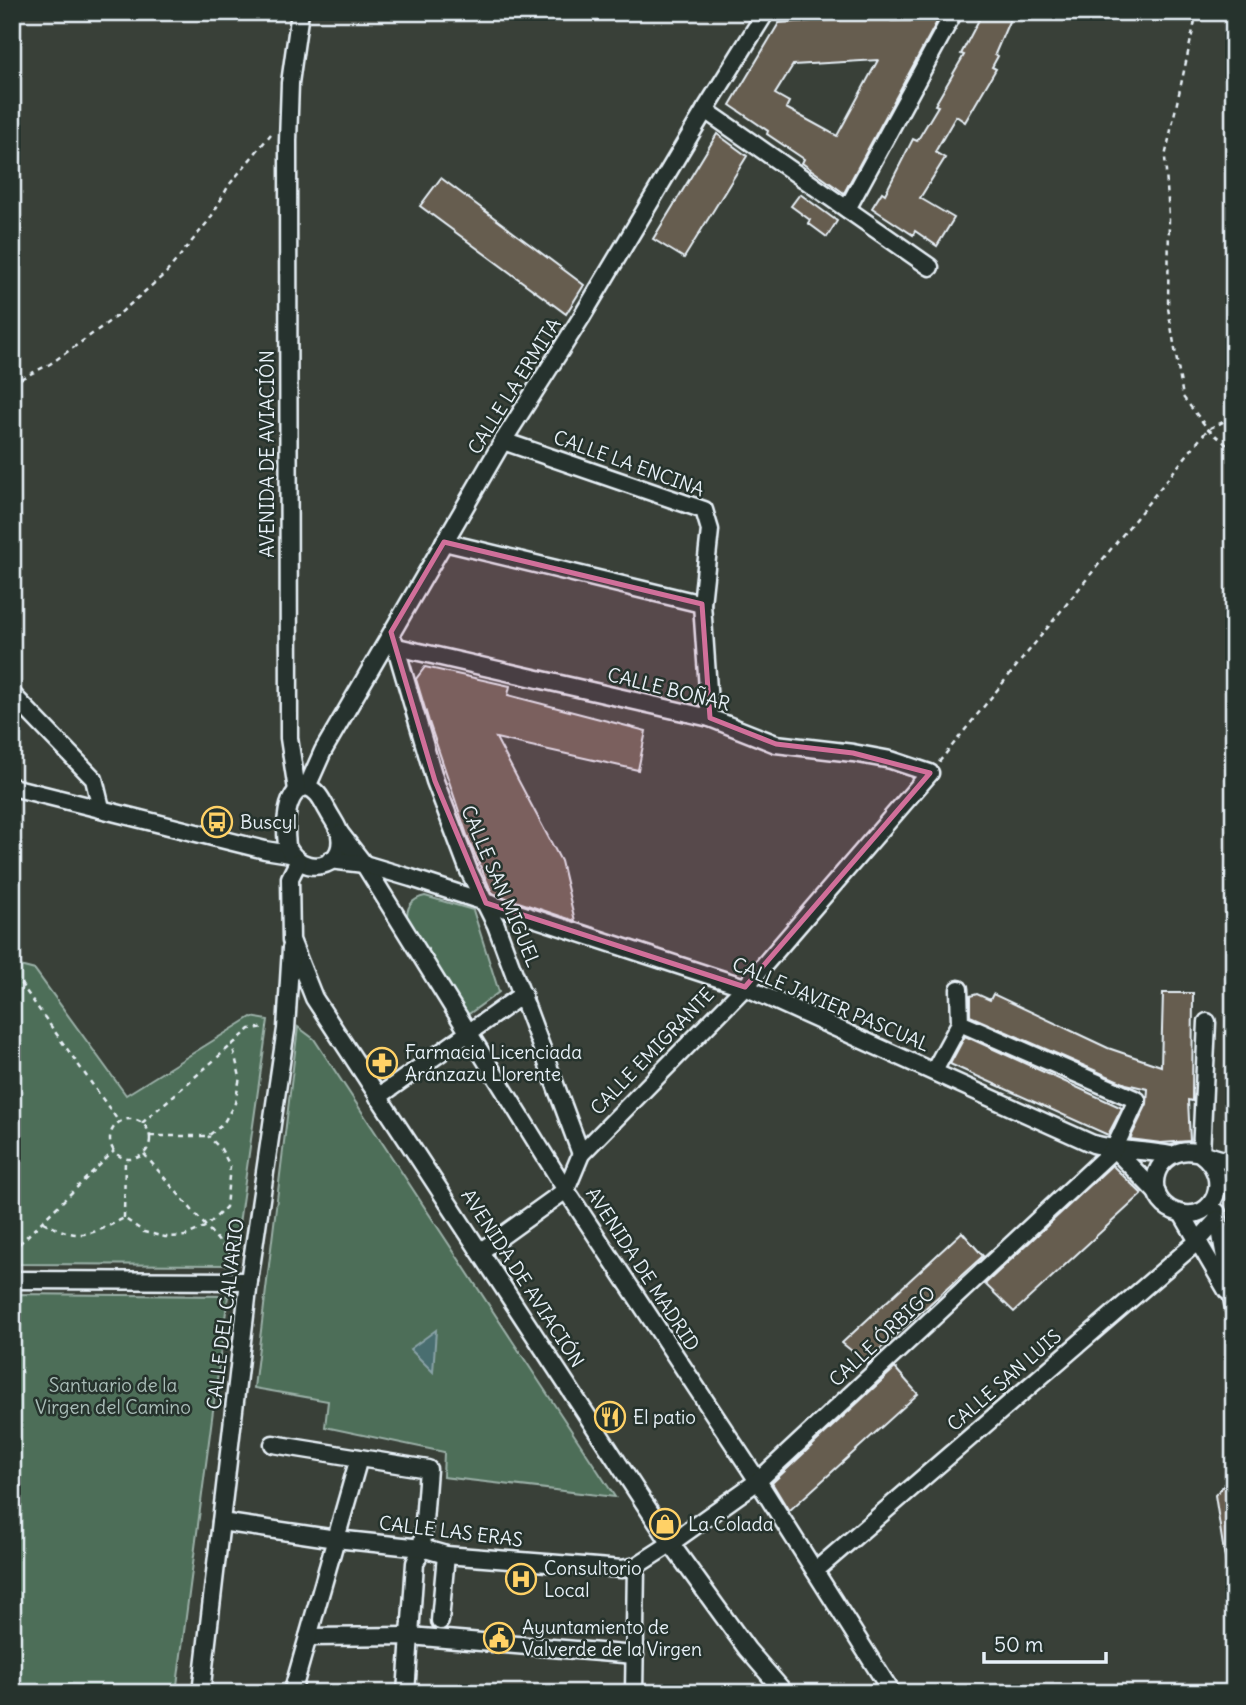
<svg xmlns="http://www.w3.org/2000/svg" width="1246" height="1705" viewBox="0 0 1246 1705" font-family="Delius,sans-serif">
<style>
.green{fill:#4e6e58;stroke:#9bb0a8;stroke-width:2}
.water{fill:#4a6e70;stroke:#89a2a6;stroke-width:2}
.building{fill:#665d50;stroke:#e8f1f8;stroke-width:2;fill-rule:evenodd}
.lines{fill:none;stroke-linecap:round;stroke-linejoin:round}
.minor-casing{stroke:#e8f1f8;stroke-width:21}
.path{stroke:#e8f1f8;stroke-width:2.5;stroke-dasharray:5 5;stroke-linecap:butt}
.minor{stroke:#26332d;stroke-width:16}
.marked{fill:#d16f9a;fill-opacity:0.2;stroke:#d16f9a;stroke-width:5;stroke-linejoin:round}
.labels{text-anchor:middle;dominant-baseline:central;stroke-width:5;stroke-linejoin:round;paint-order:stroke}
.street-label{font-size:19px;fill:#e8f1f8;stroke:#26332d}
.poi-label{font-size:19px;fill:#e8f1f8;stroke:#26332d;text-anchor:start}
.park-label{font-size:19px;fill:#aabdb8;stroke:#26332d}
</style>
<rect width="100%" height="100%" fill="#394038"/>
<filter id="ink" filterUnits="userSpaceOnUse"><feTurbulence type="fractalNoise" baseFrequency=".0143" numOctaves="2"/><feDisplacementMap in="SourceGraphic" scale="14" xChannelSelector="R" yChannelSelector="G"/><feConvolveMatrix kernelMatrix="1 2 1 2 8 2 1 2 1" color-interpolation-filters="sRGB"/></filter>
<g filter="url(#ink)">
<!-- green -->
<g class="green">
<path d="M 425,896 L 473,910 L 499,992 L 466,1016 L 407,922 C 406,907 411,899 425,896 Z"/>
<polygon points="12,964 35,970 126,1095 251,1017 268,1020 234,1259 228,1265 12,1264"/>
<polygon points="298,1027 314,1039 615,1497 443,1477 444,1452 325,1427 328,1401 254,1388"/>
<polygon points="12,1294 228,1296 176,1693 12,1693"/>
</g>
<!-- water -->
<polygon class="water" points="436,1330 433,1372 410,1349"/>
<!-- building -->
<g class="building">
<polygon points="1013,12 995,54 998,56 992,67 996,69 965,122 956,116 935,152 945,158 920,198 954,218 937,246 915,231 913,235 872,208 882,192 885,194 913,139 917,141 938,106 935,105 964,55 961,54 982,14"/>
<path d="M 895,16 L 892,21 L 938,20 L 844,193 L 802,163 L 804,159 L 767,134 L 768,131 L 730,105 L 779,23 ZM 878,60 L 837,136 L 786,108 L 789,102 L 775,94 L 793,65 Z"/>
<polygon points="717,134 747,156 684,258 653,239"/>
<polygon points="441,178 584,285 566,314 420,206"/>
<polygon points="800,194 837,221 827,237 808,223 810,220 791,206"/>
<polygon points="425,667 510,686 508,695 646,731 638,770 496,738 561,861 575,921 492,893 469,841 429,722 416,679"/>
<polygon points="1163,993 1193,993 1192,1101 1188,1100 1190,1141 1161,1143 1130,1139 1147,1104 1148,1089 1126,1084 970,1016 970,996 977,994 990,1000 993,994 1108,1048 1161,1066"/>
<polygon points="965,1036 1122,1108 1108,1135 950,1064"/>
<polygon points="1112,1165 1142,1194 1014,1312 985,1284"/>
<polygon points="962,1232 983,1256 879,1350 881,1352 868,1364 842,1343"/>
<polygon points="895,1368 918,1394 789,1511 772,1483"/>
<polygon points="1234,1474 1234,1565 1226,1565 1215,1495"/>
</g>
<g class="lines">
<!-- minor casing -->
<g class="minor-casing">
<g id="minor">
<polyline points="705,110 930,267"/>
<polyline points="847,209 954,12"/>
<polyline points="503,441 704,510 710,530 702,604 710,718"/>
<polyline points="444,542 702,604"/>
<polyline points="394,641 435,781 469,871 496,925 581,1154"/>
<polyline points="397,647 710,718 776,744 853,753 891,760 930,773 745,987 581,1154 566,1190 481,1251"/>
<polyline points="12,694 94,779 101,808"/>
<polyline points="12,787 265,850 290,854"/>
<polyline points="307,787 323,751 503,441 581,318 705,110 766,12"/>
<path d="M 307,787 C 319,791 322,801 328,811 C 332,819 339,827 340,835 C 346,869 301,878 287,846 C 285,828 284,790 307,787 Z"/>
<polyline points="297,790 289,738 288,141 290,83 300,12"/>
<polyline points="340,833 364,864 566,1190 758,1481 892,1693"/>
<path d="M 330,860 L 364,864 L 411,878 L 745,987 L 1093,1144 C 1119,1151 1145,1150 1171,1155"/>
<polyline points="298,862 290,878 291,940 314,998 671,1544 747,1649 785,1693"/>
<polyline points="934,1071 960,1023 959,989"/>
<polyline points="378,1097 523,994"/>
<polyline points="1114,1149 1157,1193"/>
<path d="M 1201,1154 C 1233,1178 1214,1222 1180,1213 C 1146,1205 1147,1160 1181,1152 C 1198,1148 1217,1161 1234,1161"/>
<polyline points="1201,1154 1207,1022"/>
<polyline points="1217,1212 1234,1309"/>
<polyline points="1182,1214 1227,1291"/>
<polyline points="12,1280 249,1281"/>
<polyline points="273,1444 428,1469 422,1548 415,1563 406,1693"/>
<polyline points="221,1522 336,1539 422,1548 446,1555 622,1569 636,1566 664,1548 758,1481 1114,1149 1137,1100 960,1023"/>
<polyline points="815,1571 1198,1241 1218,1219"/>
<polyline points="440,1621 446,1555"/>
<polyline points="308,1637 410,1636 635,1655"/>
<polyline points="201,1693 249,1281 286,1029 291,948"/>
<polyline points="292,1693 359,1458"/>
<polyline points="634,1693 636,1566"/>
</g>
</g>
<!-- path -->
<g class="path">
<polyline points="1197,12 1165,157 1169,216 1168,308 1183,397 1208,429 1234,451"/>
<polyline points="12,383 50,364 84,340 118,315 166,273 210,219 229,185 271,134"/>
<polyline points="939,762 1208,429 1234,417"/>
<polyline points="12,978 21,984 119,1122"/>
<circle cx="130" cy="1139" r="20"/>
<polyline points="142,1123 250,1029 267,1027"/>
<polyline points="150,1136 208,1136 223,1124 235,1103 240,1077 232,1044"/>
<polyline points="144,1154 234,1259"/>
<polyline points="124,1218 125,1158"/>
<path d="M 43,1222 C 78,1241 90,1236 124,1218 L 144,1232 L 165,1237 L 185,1236 L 207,1226 L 226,1207 L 230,1166 L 221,1149 L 208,1136"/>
<polyline points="12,1251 114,1151"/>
</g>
<!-- minor -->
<use href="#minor" class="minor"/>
</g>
</g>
<!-- marked area -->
<path class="marked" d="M 444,542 L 702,604 L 710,718 L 776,744 L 853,753 L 930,773 L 745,987 L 486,903 L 435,781 L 391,632 Z"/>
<!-- icons -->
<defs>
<g id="bus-ring" transform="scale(1.575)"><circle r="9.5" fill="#26332d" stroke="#ffd166" stroke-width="1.5"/><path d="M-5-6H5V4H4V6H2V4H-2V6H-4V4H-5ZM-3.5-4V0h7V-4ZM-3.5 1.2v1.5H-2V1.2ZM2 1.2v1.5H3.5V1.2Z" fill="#ffd166"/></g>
<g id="pharmacy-ring" transform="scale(1.575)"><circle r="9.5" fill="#26332d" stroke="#ffd166" stroke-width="1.5"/><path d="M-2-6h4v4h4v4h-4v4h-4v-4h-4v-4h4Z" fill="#ffd166"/></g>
<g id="restaurant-ring" transform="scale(1.575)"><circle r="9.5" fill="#26332d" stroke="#ffd166" stroke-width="1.5"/><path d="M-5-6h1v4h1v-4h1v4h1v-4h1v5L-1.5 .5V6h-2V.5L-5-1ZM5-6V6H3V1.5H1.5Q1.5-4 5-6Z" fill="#ffd166"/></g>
<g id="shop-ring" transform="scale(1.575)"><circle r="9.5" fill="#26332d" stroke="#ffd166" stroke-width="1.5"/><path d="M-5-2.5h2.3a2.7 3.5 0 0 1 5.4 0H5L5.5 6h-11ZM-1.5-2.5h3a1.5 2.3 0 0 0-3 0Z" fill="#ffd166"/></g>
<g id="hospital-ring" transform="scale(1.575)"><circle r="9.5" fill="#26332d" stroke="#ffd166" stroke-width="1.5"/><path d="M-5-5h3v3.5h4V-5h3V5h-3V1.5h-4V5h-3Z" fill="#ffd166"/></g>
<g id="civic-ring" transform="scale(1.575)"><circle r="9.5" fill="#26332d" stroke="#ffd166" stroke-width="1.5"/><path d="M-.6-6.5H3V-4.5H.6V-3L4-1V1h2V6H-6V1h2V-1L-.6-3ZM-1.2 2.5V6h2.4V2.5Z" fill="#ffd166"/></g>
</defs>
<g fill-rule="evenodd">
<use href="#bus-ring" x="217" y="822"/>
<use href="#pharmacy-ring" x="382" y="1063"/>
<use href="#restaurant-ring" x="610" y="1417"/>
<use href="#shop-ring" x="665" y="1524"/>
<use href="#hospital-ring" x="521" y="1579"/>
<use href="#civic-ring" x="499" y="1638"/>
</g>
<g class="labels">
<!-- street labels -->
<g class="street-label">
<text transform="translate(514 386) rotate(-58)">CALLE LA ERMITA</text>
<text transform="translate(267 454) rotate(-90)">AVENIDA DE AVIACIÓN</text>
<text transform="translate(629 463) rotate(20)">CALLE LA ENCINA</text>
<text transform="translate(669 689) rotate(14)">CALLE BOÑAR</text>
<text transform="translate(501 886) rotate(67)">CALLE SAN MIGUEL</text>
<text transform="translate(831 1004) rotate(23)">CALLE JAVIER PASCUAL</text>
<text transform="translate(652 1051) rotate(-46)">CALLE EMIGRANTE</text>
<text transform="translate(643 1269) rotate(57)">AVENIDA DE MADRID</text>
<text transform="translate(523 1278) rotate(57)">AVENIDA DE AVIACIÓN</text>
<text transform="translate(225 1314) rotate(-83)">CALLE DEL CALVARIO</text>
<text transform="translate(882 1336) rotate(-43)">CALLE ÓRBIGO</text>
<text transform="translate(1004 1380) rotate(-41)">CALLE SAN LUIS</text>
<text transform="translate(451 1531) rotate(7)">CALLE LAS ERAS</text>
</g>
<!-- poi labels -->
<g class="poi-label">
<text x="240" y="822">Buscyl</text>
<text x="405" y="1052">Farmacia Licenciada<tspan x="405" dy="22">Aránzazu Llorente</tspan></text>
<text x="633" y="1417">El patio</text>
<text x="688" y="1524">La Colada</text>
<text x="544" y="1568">Consultorio<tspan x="544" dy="22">Local</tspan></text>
<text x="522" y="1627">Ayuntamiento de<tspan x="522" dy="22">Valverde de la Virgen</tspan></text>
</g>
<!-- park labels -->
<g class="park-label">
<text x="113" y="1385">Santuario de la<tspan x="113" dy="22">Virgen del Camino</tspan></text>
</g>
</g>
<!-- margin -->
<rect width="1246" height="1705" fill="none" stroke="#26332d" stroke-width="42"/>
<rect x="21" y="21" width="1204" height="1663" fill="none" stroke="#e8f1f8" stroke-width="2.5" filter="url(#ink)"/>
<!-- scale -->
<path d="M984 1652v10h122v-10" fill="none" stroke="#e8f1f8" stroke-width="3.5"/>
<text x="994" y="1652" font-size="21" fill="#e8f1f8" stroke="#26332d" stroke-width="5" paint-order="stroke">50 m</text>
</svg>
